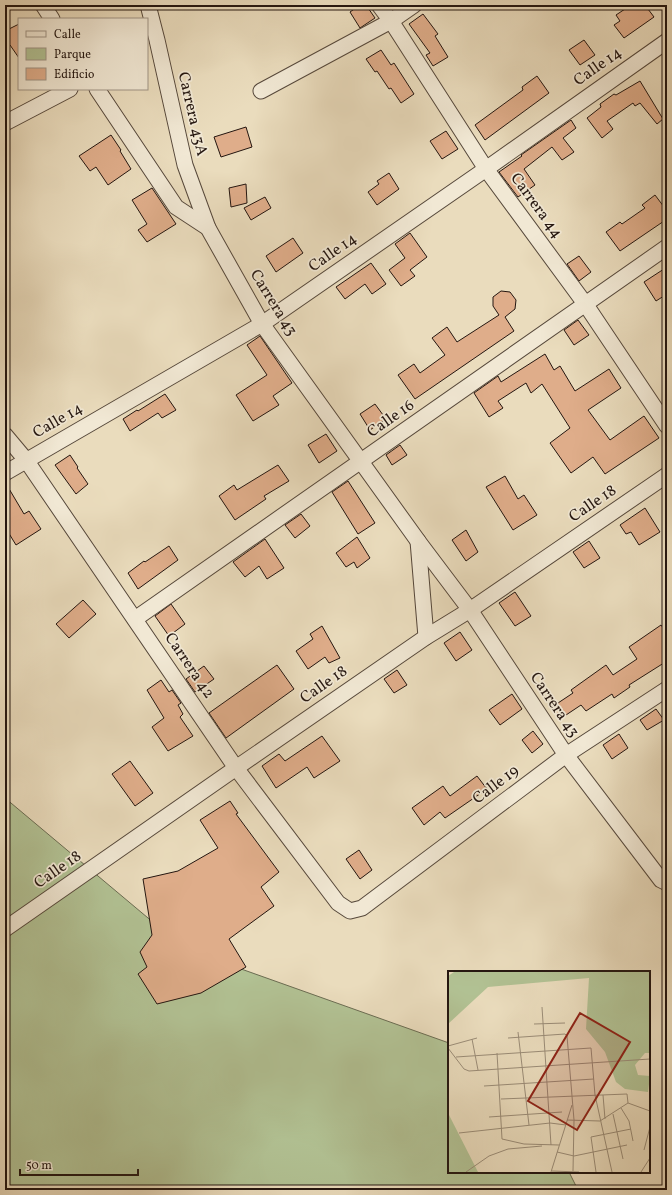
<svg xmlns="http://www.w3.org/2000/svg" width="672" height="1195" viewBox="0 0 672 1195" font-family="Vollkorn,serif">
<style>
.green{fill:#b2c294;stroke:#6b6c52}
.building{fill:#dfad8a;stroke:#241610}
.lines{fill:none;stroke-linecap:round;stroke-linejoin:round}
.street-casing{stroke:#56483b;stroke-width:17}
.street{stroke:#f1e8d4;stroke-width:15}
.labels{text-anchor:middle;dominant-baseline:central;stroke-width:3.5;stroke-linejoin:round;paint-order:stroke}
.street-label{font-size:16px;fill:#241610;stroke:#f1e8d4}
.inset-road{fill:none;stroke:#9b8d78;stroke-width:1}
.view{fill:#8f2418;fill-opacity:0.15;stroke:#8f2418;stroke-width:2}
.inset-edge{fill:none;stroke:#241610;stroke-width:2}
</style>
<rect width="100%" height="100%" fill="#eadcbd"/>
<filter id="stains"><feTurbulence type="fractalNoise" baseFrequency=".005" numOctaves="4"/><feColorMatrix values="0 0 0 0 .2 0 0 0 0 .09 0 0 0 0 .02 0 0 0 .5 -.17"/></filter>
<radialGradient id="worn" r=".72"><stop offset=".6" stop-color="#630" stop-opacity="0"/><stop offset="1" stop-color="#630" stop-opacity=".3"/></radialGradient>
<!-- green -->
<polygon class="green" points="5,798 185,949 449,1043 449,1172 569,1172 578,1190 5,1190"/>
<!-- building -->
<g class="building">
<polygon points="360,5 366,5 375,18 360,28 350,12"/>
<polygon points="631,5 645,5 654,17 624,38 614,25 620,21 616,15"/>
<polygon points="423,14 438,34 435,36 448,57 433,66 426,55 430,53 409,24"/>
<polygon points="19,24 19,58 10,45 5,47 5,31"/>
<polygon points="584,40 595,55 580,65 569,50"/>
<polygon points="381,50 391,65 394,63 414,94 401,103 391,88 389,89 377,71 375,72 366,59"/>
<polygon points="537,76 549,93 485,140 475,125 523,90 522,87"/>
<polygon points="640,81 663,119 657,124 640,103 635,106 633,103 607,121 613,129 602,138 587,118 601,107 600,104 614,94 616,95"/>
<polygon points="571,120 576,128 563,138 574,152 562,160 552,147 524,169 535,185 518,197 499,172 522,156 521,155"/>
<polygon points="246,127 252,147 221,157 214,137"/>
<polygon points="446,131 458,149 442,159 430,141"/>
<polygon points="111,135 121,150 120,151 131,169 108,185 96,167 90,171 79,156"/>
<polygon points="389,173 399,189 377,205 368,192 379,184 377,181"/>
<polygon points="246,184 247,203 231,207 229,188"/>
<polygon points="152,188 176,224 147,242 138,230 147,224 132,200"/>
<polygon points="655,195 667,211 667,219 620,251 606,232 620,222 622,224 645,208 642,205"/>
<polygon points="265,197 271,208 251,220 244,208"/>
<polygon points="410,233 427,257 410,270 415,276 401,286 389,270 405,258 395,244"/>
<polygon points="293,238 303,253 276,272 266,256"/>
<polygon points="579,256 591,272 579,281 567,264"/>
<polygon points="371,263 386,284 372,294 365,284 345,299 336,287"/>
<polygon points="667,267 667,294 656,301 644,282"/>
<polygon points="501,291 510,292 516,300 515,309 505,317 514,331 415,399 398,375 414,364 420,373 445,355 432,338 447,327 457,342 499,315 493,306 493,297"/>
<polygon points="578,320 589,335 574,345 564,330"/>
<polygon points="260,336 292,383 273,396 279,405 253,421 236,395 267,375 247,345"/>
<polygon points="545,354 554,370 560,366 575,391 609,369 621,388 588,410 610,440 644,416 659,438 605,474 593,457 571,473 550,443 570,428 542,384 531,393 526,383 498,401 503,408 489,417 474,393 498,376 501,382"/>
<polygon points="165,394 176,410 162,418 158,413 130,431 123,419 137,410 138,411"/>
<polygon points="375,404 386,419 370,430 360,414"/>
<polygon points="326,434 337,451 319,463 308,445"/>
<polygon points="400,445 407,455 392,465 386,455"/>
<polygon points="70,455 78,467 77,468 88,484 76,494 55,465"/>
<polygon points="278,465 289,481 264,496 266,499 235,520 219,496 234,485 237,490"/>
<polygon points="505,476 518,499 524,495 537,515 513,530 486,487"/>
<polygon points="348,481 375,523 358,534 332,492"/>
<polygon points="5,482 24,514 29,511 41,529 16,545 5,527"/>
<polygon points="645,508 660,532 639,545 631,532 626,534 620,525"/>
<polygon points="301,514 310,526 295,538 285,525"/>
<polygon points="466,530 478,552 466,561 452,540"/>
<polygon points="357,537 370,558 357,568 354,562 346,567 336,553"/>
<polygon points="265,539 284,568 267,579 259,566 245,577 233,562"/>
<polygon points="589,541 600,558 584,568 573,552"/>
<polygon points="169,546 178,560 138,589 128,573 144,561 145,562"/>
<polygon points="515,592 531,616 515,626 499,603"/>
<polygon points="83,600 96,614 69,638 56,624"/>
<polygon points="171,604 185,624 169,636 155,616"/>
<polygon points="661,625 667,633 667,661 629,685 630,687 614,698 612,694 586,711 581,705 560,719 552,707 573,693 571,690 606,665 613,675 637,659 629,647"/>
<polygon points="322,626 340,658 329,663 325,657 308,669 296,651 313,639 310,634"/>
<polygon points="460,632 472,650 456,661 444,643"/>
<polygon points="277,665 294,689 226,738 209,713"/>
<polygon points="204,666 214,679 195,692 186,679"/>
<polygon points="397,670 407,685 394,693 384,679"/>
<polygon points="161,680 169,692 172,690 181,703 178,705 183,714 180,717 193,736 168,751 152,727 164,718 147,690"/>
<polygon points="512,694 522,709 500,725 489,710"/>
<polygon points="656,709 664,720 647,730 640,720"/>
<polygon points="533,731 543,744 532,753 522,740"/>
<polygon points="619,734 628,748 612,759 603,745"/>
<polygon points="322,736 340,761 314,778 307,767 276,788 262,766 279,754 285,761"/>
<polygon points="130,761 153,793 135,806 112,774"/>
<polygon points="477,776 487,789 445,818 440,812 424,825 412,808 443,786 450,796"/>
<polygon points="230,801 238,813 236,814 279,872 261,887 274,906 229,939 246,967 201,993 157,1004 138,974 147,967 140,952 152,935 143,879 178,871 218,848 200,820"/>
<polygon points="359,850 372,870 360,879 346,859"/>
</g>
<g class="lines">
<!-- street casing -->
<g class="street-casing">
<g id="street">
<polyline points="43,5 52,19"/>
<polyline points="148,5 157,40 185,165 208,228"/>
<polyline points="379,5 391,21 486,169 586,305 667,426"/>
<polyline points="97,89 176,207 208,228 262,324 418,541 470,610 566,755 661,880 667,883"/>
<polyline points="261,91 391,21 414,5"/>
<polyline points="5,123 70,89"/>
<polyline points="5,435 26,460 236,768 338,903 350,911 362,908 566,755 667,689"/>
<polyline points="5,473 262,324 486,169 667,41"/>
<polyline points="418,541 426,637"/>
<polyline points="135,619 667,247"/>
<polyline points="5,929 236,768 426,637 470,610 667,475"/>
</g>
</g>
<!-- street -->
<use href="#street" class="street"/>
</g>
<g class="labels">
<!-- street labels -->
<g class="street-label">
<text transform="translate(598 67) rotate(-35)">Calle 14</text>
<text transform="translate(192 114) rotate(77)">Carrera 43A</text>
<text transform="translate(536 206) rotate(54)">Carrera 44</text>
<text transform="translate(333 253) rotate(-35)">Calle 14</text>
<text transform="translate(273 303) rotate(58)">Carrera 43</text>
<text transform="translate(391 419) rotate(-35)">Calle 16</text>
<text transform="translate(58 421) rotate(-30)">Calle 14</text>
<text transform="translate(593 504) rotate(-34)">Calle 18</text>
<text transform="translate(189 666) rotate(56)">Carrera 42</text>
<text transform="translate(324 685) rotate(-35)">Calle 18</text>
<text transform="translate(554 705) rotate(56)">Carrera 43</text>
<text transform="translate(496 785) rotate(-37)">Calle 19</text>
<text transform="translate(58 870) rotate(-35)">Calle 18</text>
</g>
</g>
<!-- overview -->
<g transform="translate(448 971)">
<rect width="202" height="202" fill="#eadcbd"/>
<path d="M 6,1 L 202,1 L 202,82 L 197,82 L 187,94 L 190,104 L 202,105 L 200,121 L 177,118 L 168,111 L 157,81 L 138,58 L 141,7 L 40,16 L 0,53 L 0,5 ZM 0,142 L 30,201 L 0,201 Z" fill="#b2c294"/>
<path class="inset-road" d="M 94,36 L 103,174M 86,53 L 117,52M 70,61 L 81,154M 60,67 L 117,63 L 119,65 L 126,149 L 125,200M 24,68 L 30,99M 0,75 L 29,67M 0,77 L 16,98 L 21,100 L 202,88M 49,82 L 54,168 L 76,173 L 111,174M 8,86 L 143,77 L 147,124 L 164,201M 36,115 L 146,108M 155,124 L 157,148M 53,128 L 179,123 L 180,132M 180,132 L 202,140M 173,137 L 181,150 L 185,170M 165,143 L 175,188M 41,146 L 114,141M 119,149 L 152,150 L 180,132M 11,162 L 102,152 L 118,154M 196,179 L 202,156M 109,181 L 126,185 L 179,174M 104,200 L 131,201M 18,201 L 41,185 L 60,178 L 94,175M 103,201 L 124,134M 148,201 L 143,166 L 183,158M 193,201 L 202,187"/>
<path class="view" d="M 132,42 L 182,71 L 129,159 L 80,130 Z"/>
<rect width="202" height="202" class="inset-edge"/>
</g>
<!-- margin -->
<rect width="672" height="1195" fill="none" stroke="#eadcbd" stroke-width="20"/>
<rect x="6" y="6" width="660" height="1183" fill="none" stroke="#241610" stroke-width="2"/>
<rect x="10" y="10" width="652" height="1175" fill="none" stroke="#241610"/>
<!-- legend -->
<rect x="18" y="18" width="130" height="72" fill="#f1e8d4" stroke="#9f9486"/>
<rect x="26" y="31" width="20" height="6" fill="#f1e8d4" stroke="#9f9486"/>
<text x="54" y="38" font-size="12" fill="#241610">Calle</text>
<rect x="26" y="48" width="20" height="12" fill="#b2c294" stroke="#9f9486"/>
<text x="54" y="58" font-size="12" fill="#241610">Parque</text>
<rect x="26" y="68" width="20" height="12" fill="#dfad8a" stroke="#9f9486"/>
<text x="54" y="78" font-size="12" fill="#241610">Edificio</text>
<!-- scale -->
<path d="M20 1169v6h118v-6" fill="none" stroke="#241610" stroke-width="2"/>
<text x="26" y="1169" font-size="12" fill="#241610" stroke="#f1e8d4" stroke-width="3" paint-order="stroke">50 m</text>
<rect width="100%" height="100%" filter="url(#stains)"/>
<rect width="100%" height="100%" fill="url(#worn)"/>
</svg>
